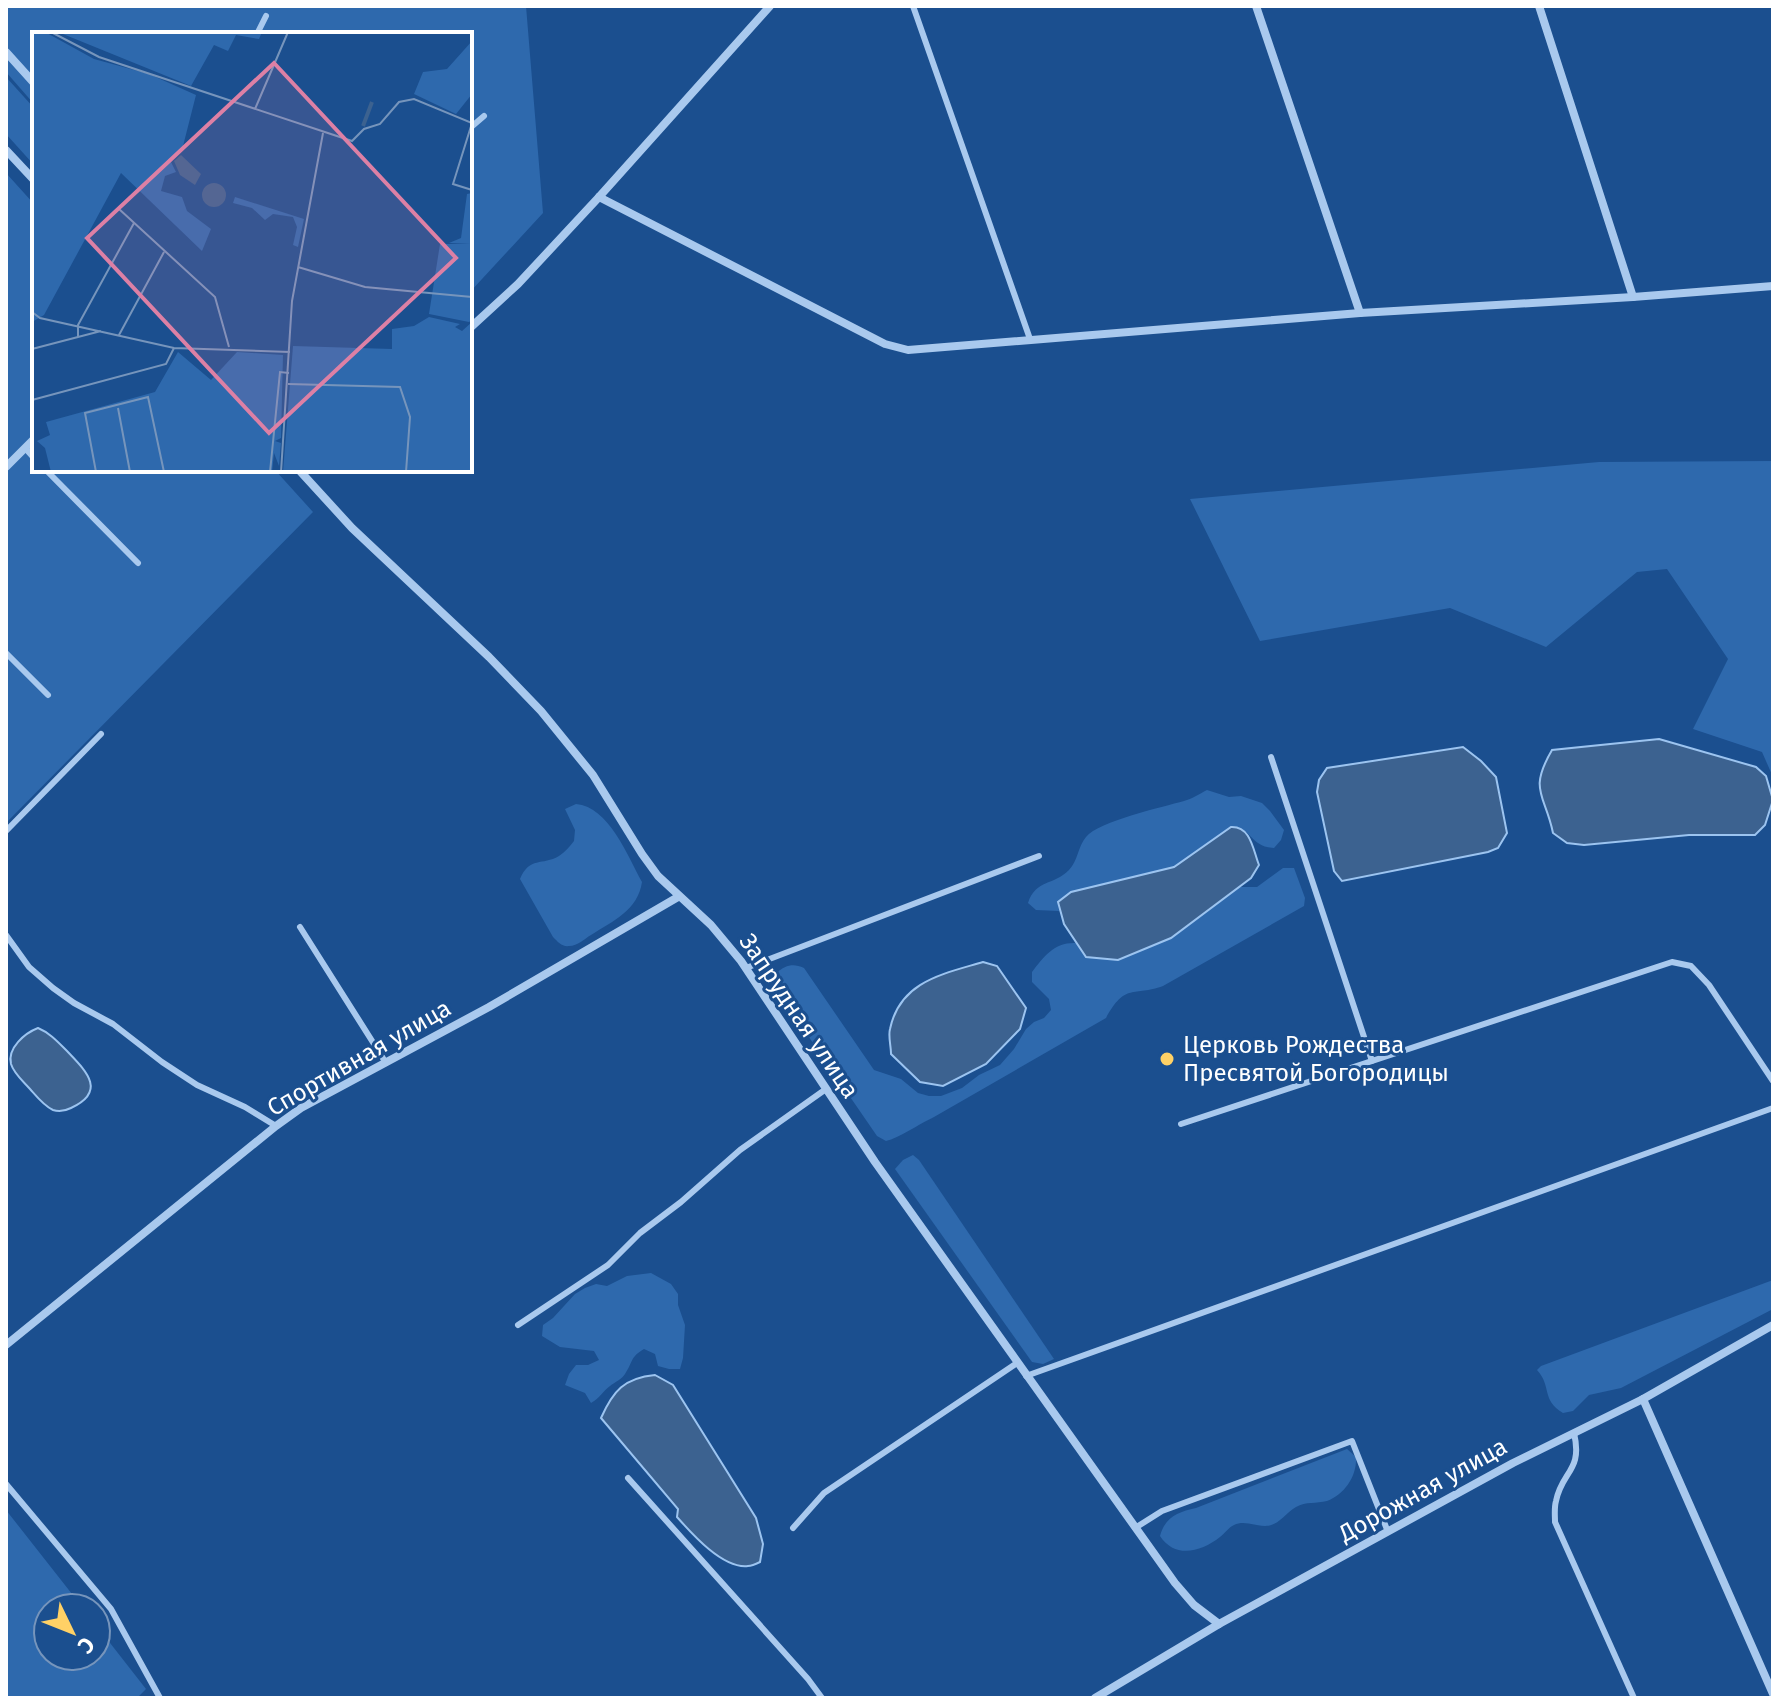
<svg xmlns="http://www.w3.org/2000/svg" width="1779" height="1704" viewBox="0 0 1779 1704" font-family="'Fira Sans',sans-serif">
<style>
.green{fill:#2e69ad}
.water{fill:#3c6290;stroke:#9cc4f0;stroke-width:2}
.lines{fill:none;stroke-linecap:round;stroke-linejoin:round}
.service{stroke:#a9c9ee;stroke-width:6}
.minor{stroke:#a9c9ee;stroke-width:8}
.poi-dot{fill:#ffd166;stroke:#1b4f8f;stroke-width:3}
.labels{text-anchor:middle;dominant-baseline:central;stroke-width:6;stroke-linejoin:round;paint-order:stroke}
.street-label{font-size:24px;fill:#fff;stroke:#1b4f8f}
.poi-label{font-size:24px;fill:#fff;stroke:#1b4f8f;text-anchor:start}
.inset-river{fill:none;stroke:#3c6290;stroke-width:4}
.inset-road{fill:none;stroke:#7695bc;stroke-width:2}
.view{fill:#dd80a5;fill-opacity:0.15;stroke:#dd80a5;stroke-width:4}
.inset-edge{fill:none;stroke:#fff;stroke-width:4}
</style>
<rect width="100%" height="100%" fill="#1b4f8f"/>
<!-- green -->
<g class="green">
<polygon points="6,6 526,6 543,213 470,292 470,34 34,34 34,104 6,72"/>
<polygon points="6,77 34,108 34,165 6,134"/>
<polygon points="6,173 34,204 34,470 275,470 313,512 6,823"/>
<polygon points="1773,461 1773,777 1762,752 1693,729 1728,659 1667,569 1637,572 1546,647 1450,608 1260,641 1190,499 1599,462"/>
<path d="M 1207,790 L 1229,797 L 1241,796 L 1262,803 L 1270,811 L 1284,830 L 1281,840 L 1274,848 C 1250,847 1251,826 1231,827 L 1174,867 L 1071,892 L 1058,902 L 1059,911 L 1036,910 L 1028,903 C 1036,879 1053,886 1069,870 C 1078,861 1078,846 1086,837 C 1099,821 1163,807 1184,801 C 1192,799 1199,794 1207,790 Z"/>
<path d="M 576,804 C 609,807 627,855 642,882 C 638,910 613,921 591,935 C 584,939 578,946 569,946 C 562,947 558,942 553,937 L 520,879 C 530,856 542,866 559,856 C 565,852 570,846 574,841 L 575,830 L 565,809 Z"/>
<path d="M 1283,868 L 1294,868 L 1305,898 L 1304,906 L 1163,986 C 1133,997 1126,982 1106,1018 L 934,1117 C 919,1124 899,1138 886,1141 L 877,1136 L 780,995 L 776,985 L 776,973 C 786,965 793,963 804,968 L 874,1070 L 901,1079 L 918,1093 L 929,1096 L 941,1096 L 962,1088 L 979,1075 L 1000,1065 L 1014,1049 L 1026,1029 L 1034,1022 L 1044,1018 L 1051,1010 L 1049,999 L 1032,982 L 1032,972 C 1044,956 1055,942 1076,943 L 1086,957 L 1171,938 L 1239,887 L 1257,887 Z"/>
<polygon points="913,1155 919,1160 1054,1359 1043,1364 1032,1362 895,1169 903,1160"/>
<path d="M 651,1273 L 671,1284 L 678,1294 L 678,1305 L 685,1325 L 683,1358 L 680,1369 L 669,1369 L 658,1366 L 655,1354 L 644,1349 C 630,1357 633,1362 625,1374 C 622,1379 615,1382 610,1386 C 603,1391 600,1398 591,1403 L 585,1393 L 565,1385 L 569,1374 L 576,1365 L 588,1365 L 599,1360 L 594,1351 L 560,1347 L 542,1336 L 543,1325 L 553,1318 L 575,1294 L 585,1288 L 596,1284 L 607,1286 L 627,1276 Z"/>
<path d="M 1773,1280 L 1773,1309 L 1621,1388 L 1589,1395 L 1573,1411 L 1563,1413 C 1541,1400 1552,1386 1537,1370 L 1541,1366 Z"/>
<path d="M 1347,1449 L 1356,1457 C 1357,1476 1345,1494 1327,1501 C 1316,1504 1306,1501 1296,1507 C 1285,1513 1279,1526 1265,1526 C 1255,1526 1244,1520 1234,1525 C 1229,1527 1224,1534 1220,1537 C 1201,1552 1175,1559 1160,1536 C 1165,1517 1178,1512 1196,1508 Z"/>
<polygon points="6,1510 83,1608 48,1608 48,1656 96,1656 96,1625 146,1689 137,1698 6,1698"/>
</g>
<!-- water -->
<g class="water">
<path d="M 1659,739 L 1756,767 L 1766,776 L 1773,800 L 1765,825 L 1755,835 L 1689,835 L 1584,845 L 1567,843 L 1553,833 C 1545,794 1528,791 1552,750 Z"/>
<polygon points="1463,747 1481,761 1496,777 1507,833 1498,848 1488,852 1342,881 1334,871 1317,792 1319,780 1327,768"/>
<path d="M 1231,827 C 1251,826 1253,850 1259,865 L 1251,878 L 1171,938 L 1118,960 L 1086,957 L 1064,924 L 1058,902 L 1071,892 L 1174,867 Z"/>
<path d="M 983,962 L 997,966 L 1026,1008 L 1020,1029 L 986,1064 L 943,1086 L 920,1082 L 891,1054 C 891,1046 888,1036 890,1029 C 900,981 943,974 983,962 Z"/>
<path d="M 38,1028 C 50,1033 58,1042 67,1051 C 85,1070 108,1091 71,1108 C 65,1111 59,1112 53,1110 C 44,1106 37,1097 30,1089 C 24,1082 14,1074 11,1064 C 7,1048 25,1033 38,1028 Z"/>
<path d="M 655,1375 L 673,1385 L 756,1518 L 763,1544 L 760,1562 C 756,1564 752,1566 748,1566 C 723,1569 692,1534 677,1517 L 678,1509 L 601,1418 C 613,1391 624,1378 655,1375 Z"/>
</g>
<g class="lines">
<!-- service -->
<g class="service">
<polyline points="913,6 1030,339"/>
<polyline points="257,34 266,16"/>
<polyline points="470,128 484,116"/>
<polyline points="25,448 34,458"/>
<polyline points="46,470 138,563"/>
<polyline points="6,653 48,695"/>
<polyline points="1271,757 1372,1061"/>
<polyline points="6,831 101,734"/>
<polyline points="300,927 386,1063"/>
<polyline points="6,935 29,967 53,988 74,1003 113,1024 162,1062 197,1085 245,1107 276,1126"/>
<polyline points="746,968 1039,856"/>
<polyline points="1181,1124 1672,962 1691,966 1709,985 1773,1081"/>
<polyline points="518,1325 608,1265 640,1233 681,1202 740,1150 826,1089"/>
<polyline points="1026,1376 1773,1108"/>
<path d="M 1574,1433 C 1583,1471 1562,1471 1556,1501 C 1554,1508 1555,1515 1555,1522 L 1634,1698"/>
<polyline points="628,1478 808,1679 822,1698"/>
<polyline points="6,1484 111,1609 160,1698"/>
<polyline points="793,1528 824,1493 1017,1363"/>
<polyline points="1135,1528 1162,1511 1352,1441 1388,1532"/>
</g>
<!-- minor -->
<g class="minor">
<polyline points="1256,6 1360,313"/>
<polyline points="1539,6 1633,297"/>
<polyline points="6,52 34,83"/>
<polyline points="6,150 34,180"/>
<polyline points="599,197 885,344 908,350 1360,313 1633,297 1773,286"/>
<polyline points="470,328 518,284 599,197 770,6"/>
<polyline points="6,467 34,439"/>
<polyline points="299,470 352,528 489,657 541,711 593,775 642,854 658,876 711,925 741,961 875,1162 1175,1583 1194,1605 1219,1624"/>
<polyline points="6,1345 276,1126 301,1108 489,1007 678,897"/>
<polyline points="1643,1399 1773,1694"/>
<polyline points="1095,1698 1219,1624 1513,1463 1643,1399 1773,1325"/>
</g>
</g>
<!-- markers -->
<circle class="poi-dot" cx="1167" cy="1059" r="8"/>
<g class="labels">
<!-- street labels -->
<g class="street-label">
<text transform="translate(799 1016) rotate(56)">Запрудная улица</text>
<text transform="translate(359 1058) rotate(-30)">Спортивная улица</text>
<text transform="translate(1423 1490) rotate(-29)">Дорожная улица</text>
</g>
<!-- poi labels -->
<g class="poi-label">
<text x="1183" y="1045">Церковь Рождества<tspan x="1183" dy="28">Пресвятой Богородицы</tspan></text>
</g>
</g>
<!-- overview -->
<g transform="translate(32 32)">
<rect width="440" height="440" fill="#1b4f8f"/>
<path d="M 0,0 L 13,0 L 62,27 L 117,42 L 164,63 L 150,118 L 139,130 L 144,140 L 133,144 L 129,159 L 150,165 L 155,179 L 179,197 L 170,219 L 89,141 L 12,283 L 0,290 ZM 26,0 L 230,0 L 227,7 L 204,3 L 196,19 L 182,13 L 159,54 ZM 440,9 L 440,62 L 424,82 L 382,62 L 391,40 L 415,37 ZM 440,161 L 440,288 L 437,290 L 397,282 L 408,212 L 438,212 L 417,211 L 429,206 L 435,162 ZM 203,165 L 272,187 L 266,215 L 261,213 L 265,195 L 261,185 L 241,182 L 233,188 L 220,176 L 201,171 ZM 397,285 L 428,292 L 423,295 L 430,299 L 440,290 L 440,440 L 251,440 L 261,314 L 360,317 L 360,297 L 382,294 ZM 146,320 L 179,348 L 205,320 L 251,323 L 249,406 L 243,409 L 249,411 L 247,434 L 242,421 L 240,440 L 19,440 L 13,416 L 5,409 L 18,403 L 14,390 L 123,360 Z" fill="#2e69ad"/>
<path d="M 149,123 L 169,142 L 163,153 L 148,143 L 142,129 ZM170 163a12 12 0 1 1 24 0a12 12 0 1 1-24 0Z" fill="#3c6290"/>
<path class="inset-river" d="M 331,94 L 340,70"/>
<path class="inset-road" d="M 19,0 L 67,25 L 320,109 L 332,97 L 348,92 L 367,70 L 382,67 L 440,91 L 421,152 L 440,158M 223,77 L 256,0M 87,177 L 183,265 L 197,315M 266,235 L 333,255 L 440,265M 0,280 L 8,286 L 142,316 L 258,320M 87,303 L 132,220M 46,305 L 46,293 L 102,191M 0,317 L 69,299M 256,352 L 368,355 L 378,385 L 374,440M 0,368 L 134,332 L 142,316M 86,376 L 98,440M 64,440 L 53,381 L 116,365 L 132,440M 238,440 L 248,340 L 257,341M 249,440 L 260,269 L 291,101"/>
<path class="view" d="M 242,31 L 424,226 L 237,401 L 55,206 Z"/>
<rect width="440" height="440" class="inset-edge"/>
</g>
<!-- border -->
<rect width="1779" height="1704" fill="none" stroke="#ffffff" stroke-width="16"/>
<!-- north arrow -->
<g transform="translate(72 1632) rotate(133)"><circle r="38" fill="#1b4f8f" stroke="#7695bc" stroke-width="2"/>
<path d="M0-6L14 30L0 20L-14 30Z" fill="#ffd166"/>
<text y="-12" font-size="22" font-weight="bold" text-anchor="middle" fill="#ffffff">С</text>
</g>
</svg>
